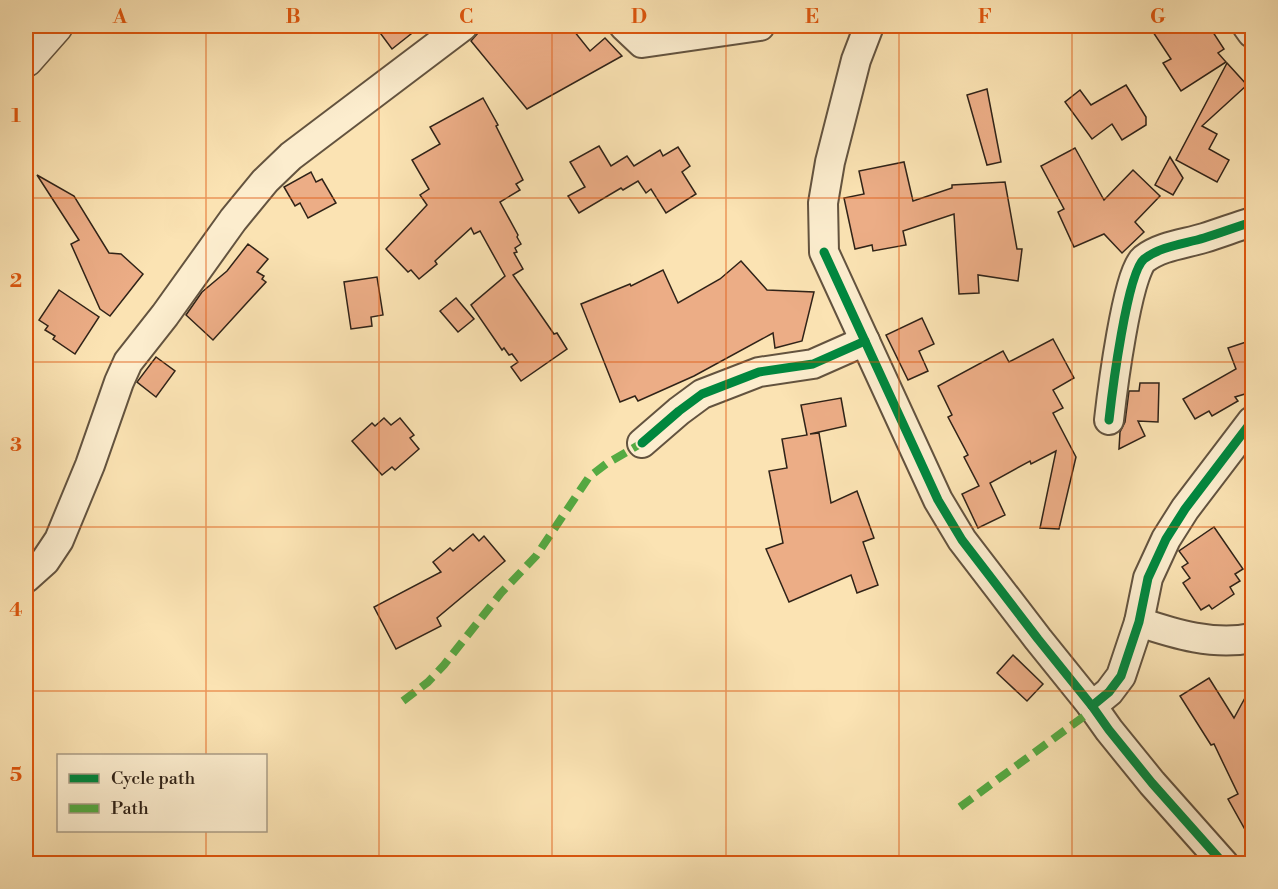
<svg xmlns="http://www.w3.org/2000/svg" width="1278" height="889" viewBox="0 0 1278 889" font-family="'Libre Bodoni',serif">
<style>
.building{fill:#ecad86;stroke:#302318;stroke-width:1.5}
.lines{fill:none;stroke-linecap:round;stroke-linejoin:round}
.minor-casing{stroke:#63533f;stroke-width:32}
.tertiary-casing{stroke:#63533f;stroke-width:36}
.minor{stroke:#fcedce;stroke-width:28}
.tertiary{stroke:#fcedce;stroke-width:33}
.quiet{stroke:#54aa42;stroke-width:8;stroke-dasharray:15 8;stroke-linecap:butt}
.cycleway-casing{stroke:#fcedce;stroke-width:13}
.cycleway{stroke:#00873e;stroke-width:9}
.grid{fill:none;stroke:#df560d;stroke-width:1.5;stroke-opacity:0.55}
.neatline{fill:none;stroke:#df560d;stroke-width:2}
.grid-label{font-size:20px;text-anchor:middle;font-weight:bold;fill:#df560d}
</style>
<rect width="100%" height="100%" fill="#fbe3b3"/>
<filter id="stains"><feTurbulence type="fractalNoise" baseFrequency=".00333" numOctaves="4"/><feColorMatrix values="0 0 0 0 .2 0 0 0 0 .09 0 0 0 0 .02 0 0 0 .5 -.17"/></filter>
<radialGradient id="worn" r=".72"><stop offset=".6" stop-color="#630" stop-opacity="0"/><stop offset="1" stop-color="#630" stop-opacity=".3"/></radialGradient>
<!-- building -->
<g class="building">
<polygon points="375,26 421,26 392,49"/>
<polygon points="479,26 570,26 590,51 605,38 622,56 527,109 471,41 478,33"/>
<polygon points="1149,26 1209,26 1224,49 1218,53 1226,62 1181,91 1163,63 1171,59"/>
<polygon points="1227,63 1247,85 1202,126 1217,134 1209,149 1229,160 1217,182 1176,160"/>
<polygon points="1126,85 1146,117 1146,125 1122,140 1112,124 1092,139 1065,102 1080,90 1091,105"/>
<polygon points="987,89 1001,162 987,165 967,95"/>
<polygon points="483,98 498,125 496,126 523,180 516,184 520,190 500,202 518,235 517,237 521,244 515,248 517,252 514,253 523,269 513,275 554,334 557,333 567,349 521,381 511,367 518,362 512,354 509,355 504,348 502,350 471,305 505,276 480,231 474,234 471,228 435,261 437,264 419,279 411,270 408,272 386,249 427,205 420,195 429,189 412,160 440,144 430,127"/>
<polygon points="599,146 611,166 627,156 634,166 660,150 663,156 678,147 690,166 682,172 696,194 666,213 651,189 646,193 638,181 623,190 621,188 579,213 568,196 585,187 570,162"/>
<polygon points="1075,148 1104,200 1133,170 1160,196 1135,222 1144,232 1122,253 1104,234 1074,247 1058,212 1064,209 1041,166"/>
<polygon points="1170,157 1183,178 1173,195 1155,185"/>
<polygon points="904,162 913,201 952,188 952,185 1005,182 1017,249 1022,249 1018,281 978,275 979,293 959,294 954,214 903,231 906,245 873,251 872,245 855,249 844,198 864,194 859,171"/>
<polygon points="311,172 316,182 322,179 336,203 308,218 300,203 295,206 284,187"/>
<polygon points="37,175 74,196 109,253 121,254 143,274 110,316 100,309 71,244 79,240"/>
<polygon points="248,244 268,259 257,272 264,276 262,279 266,282 213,340 186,315 202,292 227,271"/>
<polygon points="741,261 767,290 814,292 802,341 775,348 773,333 694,376 638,401 635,396 620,402 581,304 630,284 631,286 663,270 678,303 720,279"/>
<polygon points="377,277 383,315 371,317 372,326 351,329 344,282"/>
<polygon points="59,290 99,317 75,354 53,339 55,336 45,330 48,326 39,320"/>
<polygon points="456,298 474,319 458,332 440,311"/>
<polygon points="922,318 934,344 919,351 928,371 908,380 886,335"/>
<polygon points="1053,339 1074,378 1053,390 1063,408 1053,413 1076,457 1059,529 1040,528 1056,451 1031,464 1030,461 990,483 1005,515 978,528 962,494 979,486 964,457 968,455 948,417 952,415 938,386 1003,351 1009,362"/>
<polygon points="1252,340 1252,405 1249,405 1245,394 1235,397 1238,401 1212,416 1209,411 1195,419 1183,399 1236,369 1228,348"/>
<polygon points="156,357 175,371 156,397 137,382"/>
<polygon points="1140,383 1159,383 1158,422 1138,421 1145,436 1119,449 1120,432 1125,422 1129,391 1139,391"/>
<polygon points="841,398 846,426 810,434 819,433 831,503 857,491 874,538 863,542 878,585 857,593 851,575 789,602 766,549 783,543 769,471 787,468 782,439 807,435 801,405"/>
<polygon points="384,418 391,425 400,418 414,435 410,438 419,449 395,470 392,467 382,475 352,441 372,423 375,426"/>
<polygon points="1214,527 1243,569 1235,574 1240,581 1230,587 1234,594 1212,609 1209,605 1201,610 1183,583 1190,578 1182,567 1188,563 1179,551"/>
<polygon points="473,534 479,541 484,536 505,561 437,618 441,626 396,649 374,607 441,572 433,562 450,548 453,551"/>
<polygon points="1013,655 1043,684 1027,701 997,673"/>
<polygon points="1209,678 1234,718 1252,685 1252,842 1228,799 1238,794 1214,744 1211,745 1180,696"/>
</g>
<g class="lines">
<!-- minor casing -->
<g class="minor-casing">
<g id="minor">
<polyline points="624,26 642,43 760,26"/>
<polyline points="869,26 856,60 830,162 823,203 824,252 938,500 962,540 1038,639 1092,706 1109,730 1152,783 1224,864"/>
<polyline points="1247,26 1252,33"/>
<path d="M 1109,420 C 1112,393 1127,273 1144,259 C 1161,246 1184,244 1204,238 C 1220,233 1236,227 1252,222"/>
<polyline points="642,443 679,411 702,394 759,372 813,364 865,341"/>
<polyline points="26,578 45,561 59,540 90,465 119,382 128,362 165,315 233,220 265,181 291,156 463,26"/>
<path d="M 1139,622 C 1175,634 1214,646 1252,638"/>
<polyline points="1092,706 1109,692 1121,676 1139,622 1148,578 1166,539 1185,509 1252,421"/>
</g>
</g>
<!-- tertiary casing -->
<g class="tertiary-casing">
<polyline id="tertiary" points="26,60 56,26"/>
</g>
<!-- minor -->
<use href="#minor" class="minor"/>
<!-- tertiary -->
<use href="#tertiary" class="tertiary"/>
<!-- quiet -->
<g class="quiet">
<polyline points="403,701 428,682 444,665 501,593 536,556 589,477 606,464 642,443"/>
<polyline points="960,807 1094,709"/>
</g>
<!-- cycleway casing -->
<g class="cycleway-casing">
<g id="cycleway">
<polyline points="824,252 938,500 962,540 1038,639 1092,706 1109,730 1152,783 1224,864"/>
<path d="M 1109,420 C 1112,393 1127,273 1144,259 C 1161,246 1184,244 1204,238 C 1220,233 1236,227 1252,222"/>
<polyline points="642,443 679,411 702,394 759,372 813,364 865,341"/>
<polyline points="1092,706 1109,692 1121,676 1139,622 1148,578 1166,539 1185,509 1252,421"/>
</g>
</g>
<!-- cycleway -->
<use href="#cycleway" class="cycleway"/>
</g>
<!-- grid -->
<path class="grid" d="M 206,26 L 206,756M 379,26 L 379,864M 552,26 L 552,864M 726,26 L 726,864M 899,26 L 899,864M 1072,26 L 1072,864M 26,198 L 1252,198M 26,362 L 1252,362M 26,527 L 1252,527M 26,691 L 1252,691M 206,830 L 206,864"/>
<!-- margin -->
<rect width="1278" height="889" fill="none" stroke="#fbe3b3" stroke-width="66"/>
<!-- legend -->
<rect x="57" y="754" width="210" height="78" fill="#fcedce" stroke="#aa9c85" stroke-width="1.5"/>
<rect x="69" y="774" width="30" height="9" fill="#00873e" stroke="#aa9c85" stroke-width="1.5"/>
<text x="111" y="784" font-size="18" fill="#302318">Cycle path</text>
<rect x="69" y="804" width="30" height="9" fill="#54aa42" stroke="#aa9c85" stroke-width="1.5"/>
<text x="111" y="814" font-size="18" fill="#302318">Path</text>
<rect x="33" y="33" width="1212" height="823" class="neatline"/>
<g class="grid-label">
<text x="120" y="23">A</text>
<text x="293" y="23">B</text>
<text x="466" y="23">C</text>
<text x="639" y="23">D</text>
<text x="812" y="23">E</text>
<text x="985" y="23">F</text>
<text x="1158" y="23">G</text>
<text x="16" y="122">1</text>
<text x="16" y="287">2</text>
<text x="16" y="451">3</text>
<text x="16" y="616">4</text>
<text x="16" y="781">5</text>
</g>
<rect width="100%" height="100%" filter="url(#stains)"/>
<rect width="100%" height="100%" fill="url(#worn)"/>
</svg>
